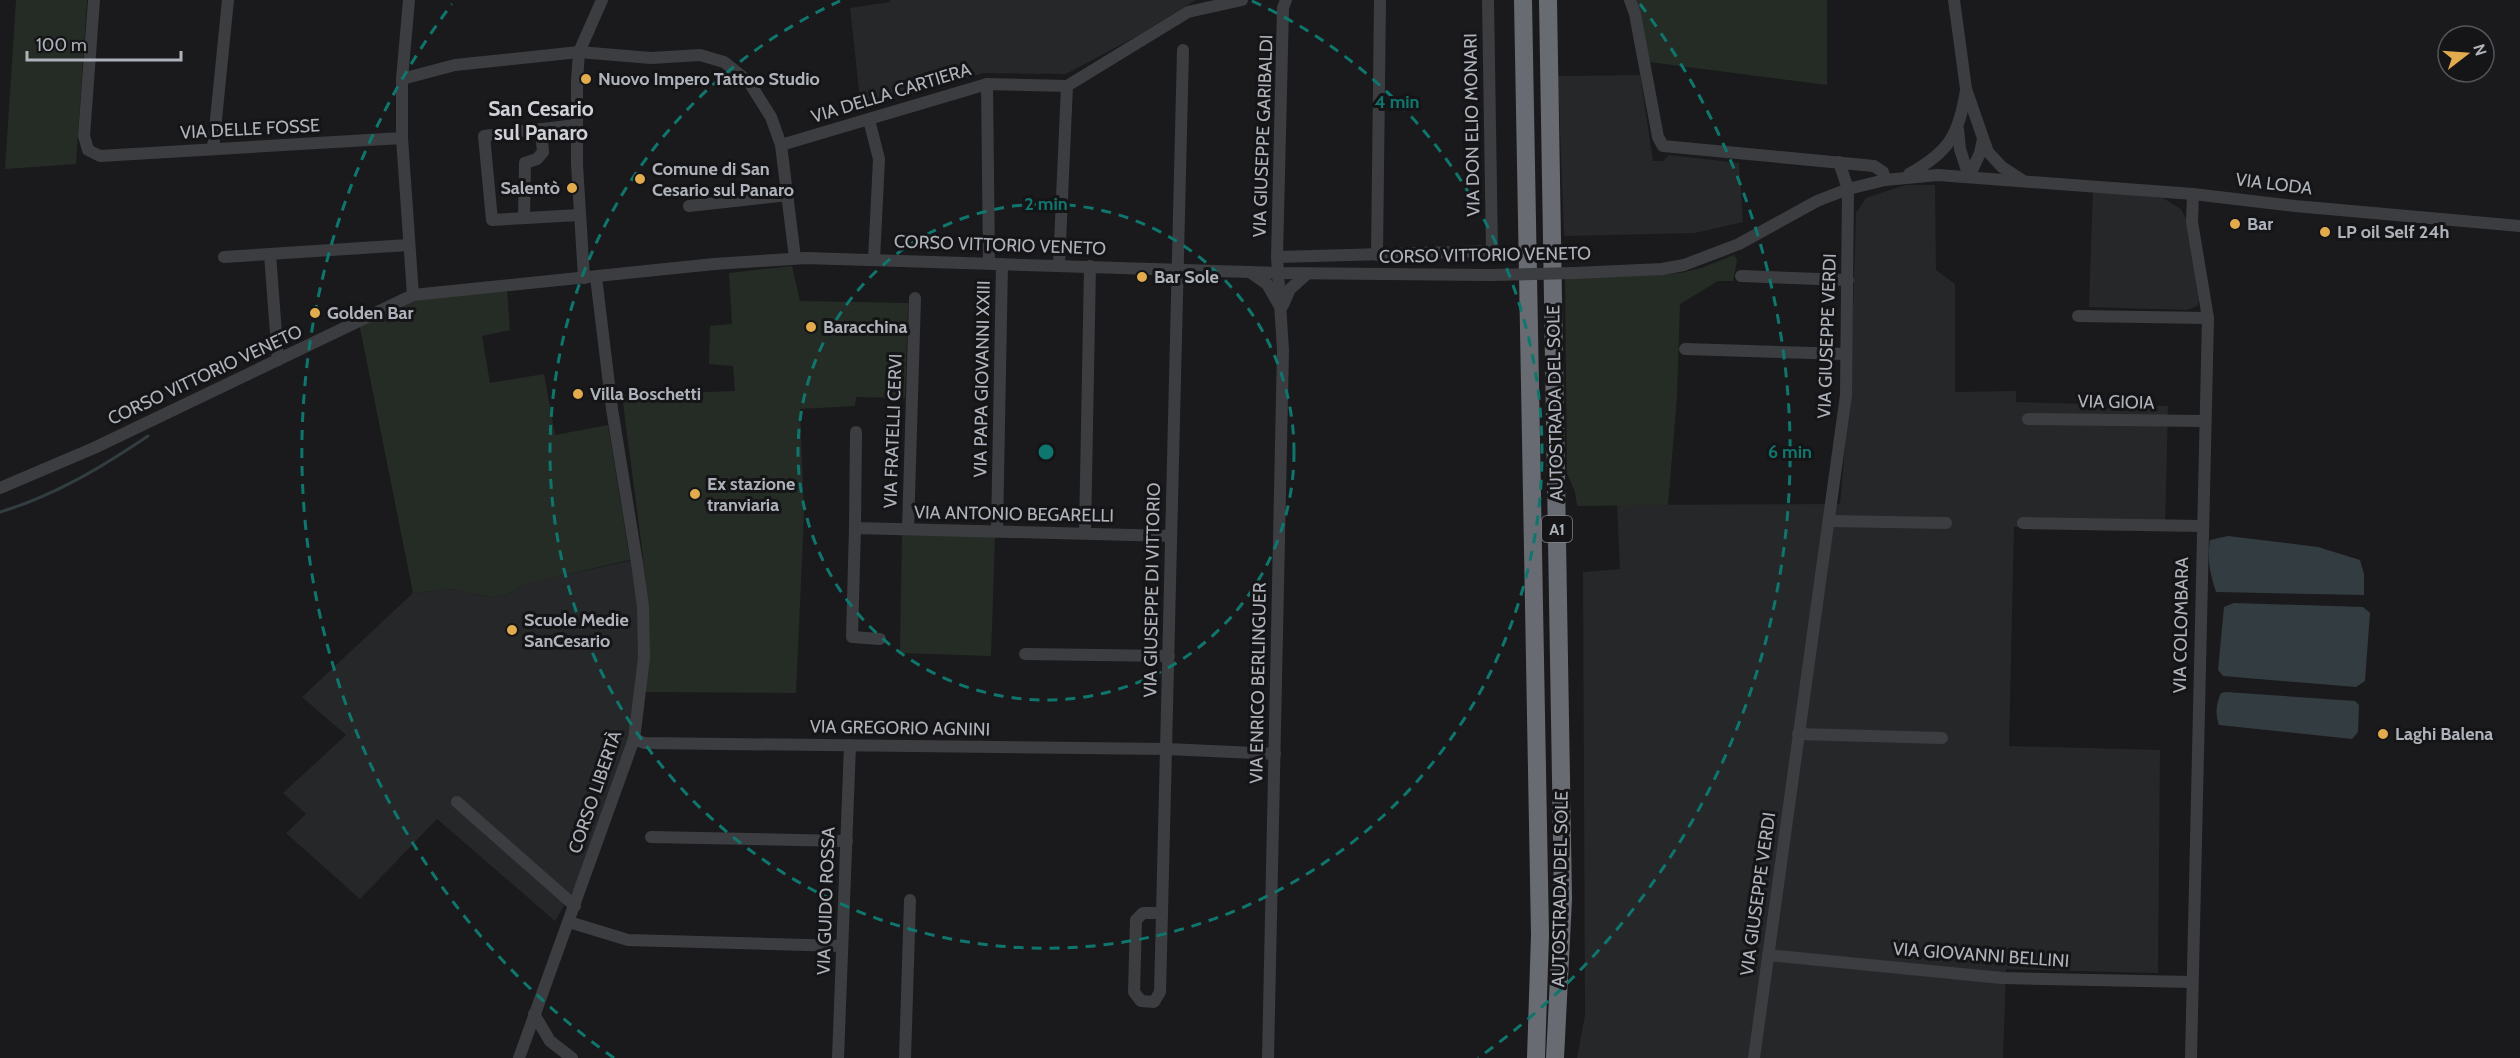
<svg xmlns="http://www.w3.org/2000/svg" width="2520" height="1058" viewBox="0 0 2520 1058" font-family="Cabin,sans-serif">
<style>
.built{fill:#262729}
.green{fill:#252c25}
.water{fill:#333c41}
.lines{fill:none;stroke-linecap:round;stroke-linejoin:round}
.stream{stroke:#333c41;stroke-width:3}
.minor{stroke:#3c3d41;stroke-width:12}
.highway{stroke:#686b71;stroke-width:18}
.minor-bridge{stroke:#3c3d41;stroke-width:12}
.ring{fill:none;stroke:#0f766e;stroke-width:3;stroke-dasharray:10 8}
.poi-dot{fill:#e1ab4e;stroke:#151517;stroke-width:2}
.labels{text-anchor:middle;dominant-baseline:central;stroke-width:6;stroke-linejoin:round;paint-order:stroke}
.shield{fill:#151517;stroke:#808389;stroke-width:1.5}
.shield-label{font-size:16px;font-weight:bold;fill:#aeb2ba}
.poi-label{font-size:18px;font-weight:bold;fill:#aeb2ba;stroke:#151517;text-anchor:start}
.street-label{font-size:18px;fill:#aeb2ba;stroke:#151517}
.quarter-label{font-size:21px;font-weight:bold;fill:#cfd1d7;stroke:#151517}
.centre{fill:#0f766e;stroke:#151517;stroke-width:3}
.ring-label{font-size:18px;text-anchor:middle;font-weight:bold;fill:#0f766e;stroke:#151517;stroke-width:6;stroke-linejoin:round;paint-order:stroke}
</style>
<rect width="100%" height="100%" fill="#1a1a1c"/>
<!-- built -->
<g class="built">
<polygon points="890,0 1196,0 1137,36 1066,74 984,73 861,108 850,8 890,2"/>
<polygon points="1640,75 1653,161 1663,161 1669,155 1739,163 1743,222 1695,233 1564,236 1558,76"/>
<polygon points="1905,185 1935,185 1936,270 1955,284 1955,392 2016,391 2016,402 2168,406 2165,530 2014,527 2009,746 2160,750 2158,973 2006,969 2003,1058 1577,1058 1585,1015 1583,572 1620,569 1617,505 1840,504 1851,378 1856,213 1866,198"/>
<polygon points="2093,191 2163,198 2181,209 2187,221 2199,301 2197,306 2187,310 2089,307"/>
<polygon points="643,558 646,580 645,649 627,745 577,884 555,921 437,819 360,899 286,833 306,814 283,793 346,735 302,697 413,593 453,589 488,597 506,595 524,584 536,581"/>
</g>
<!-- green -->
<g class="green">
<polygon points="16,0 87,0 76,164 5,169"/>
<polygon points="1635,0 1827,0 1827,85 1649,62"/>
<polygon points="1734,255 1737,260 1733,281 1718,281 1680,304 1677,397 1668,505 1577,506 1575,492 1567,473 1565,279 1680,273 1701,268"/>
<polygon points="792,266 800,301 908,303 905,398 856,397 855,406 800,409 804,514 796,693 641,692 646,580 622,395 735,391 733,366 709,364 710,326 732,324 729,273"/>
<polygon points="507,289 510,330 482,336 490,383 544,374 555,435 608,425 630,560 524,584 506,595 489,597 453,589 413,593 359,323 423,297"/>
<polygon points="902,535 995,537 991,656 900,653"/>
</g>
<!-- water -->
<g class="water">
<path d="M 2228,536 L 2318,547 L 2360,560 L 2364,574 L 2364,595 L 2216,592 C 2210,574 2207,559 2210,540 Z"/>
<polygon points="2234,603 2363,607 2370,613 2365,681 2356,687 2223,676 2218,670 2224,607"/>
<path d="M 2226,692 L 2355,701 L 2359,705 L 2358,732 L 2352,739 L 2219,725 C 2215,715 2216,703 2221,693 Z"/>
</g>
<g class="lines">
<!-- stream -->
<path class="stream" d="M 0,512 C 54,496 102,467 148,436"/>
<!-- minor -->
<g class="minor">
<polyline points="94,0 84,136 88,150 100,156 402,138"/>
<polyline points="1630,0 1635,14 1658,137 1663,146 1874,166 1883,172 1885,180"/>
<polyline points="1954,0 1966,89 1983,138 1988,152 2002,167 2022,180"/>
<polyline points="402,79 409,0"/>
<polyline points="987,84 989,263"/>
<polyline points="869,120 879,159 874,260"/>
<polyline points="576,125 484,136 492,220 579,215"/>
<polyline points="1958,129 1960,149 1969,177"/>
<polyline points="781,145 987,84 1067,86 1188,12 1242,0"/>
<polyline points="213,149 228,0"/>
<path d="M 1909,174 C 1949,152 1959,135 1966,90"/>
<polyline points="1969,177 1980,153 1983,139"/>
<polyline points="689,206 788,195"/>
<polyline points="524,218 525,163 537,159 543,152 541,129"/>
<polyline points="270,254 278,360"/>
<polyline points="1377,255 1380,0"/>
<polyline points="224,257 408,245"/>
<polyline points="1277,257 1492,251 1488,0"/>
<polyline points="1059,265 1067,86"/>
<polyline points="1250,272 1267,284 1279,305"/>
<polyline points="1575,273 1662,269 1684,265 1739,244 1817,201 1848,189 1885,180 1938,175 2193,194 2295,206 2520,226"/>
<polyline points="1741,276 1848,280"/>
<polyline points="584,278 577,164 577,81 579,52 602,0"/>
<polyline points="413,295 402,138 402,79 455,65 579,52 651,58 700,55 724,62 749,82 771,117 781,145 795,258"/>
<polyline points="1283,305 1290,289 1307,274"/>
<polyline points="2078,316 2208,318"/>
<polyline points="1685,349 1846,354"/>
<polyline points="2028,419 2204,421"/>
<polyline points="0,488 94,448 413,295 714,264 806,258 1279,273 1491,275"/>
<polyline points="1829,521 1946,523"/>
<polyline points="2023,523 2202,526"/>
<polyline points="855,528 856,432"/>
<polyline points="908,529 915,298"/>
<polyline points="997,531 1002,264"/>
<polyline points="1085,533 1090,266"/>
<polyline points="880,639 852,637 855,528 1171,536"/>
<polyline points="1025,654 1169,656"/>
<polyline points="1798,734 1942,738"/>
<polyline points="634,739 644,743 1167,749 1275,754"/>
<polyline points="457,802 575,906"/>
<polyline points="651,837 847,841"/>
<polyline points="1162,913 1160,992 1154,1002 1141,1001 1134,992 1136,920 1143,913 1162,913 1183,50"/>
<polyline points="569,922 628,940 842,946"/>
<polyline points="1768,955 2002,978 2192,982"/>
<polyline points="534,1014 550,1041 572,1058"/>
<polyline points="519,1058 634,739 644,658 643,607 637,563 612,409 596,277"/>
<polyline points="838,1058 850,745"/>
<polyline points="905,1058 910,900"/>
<polyline points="1268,1058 1283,350 1277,257 1283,8 1286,0"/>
<polyline points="1754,1058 1846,395 1848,189 1839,162"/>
<polyline points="2191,1058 2208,318 2192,222 2193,194"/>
</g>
<!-- highway -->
<g class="highway">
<polyline points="1523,0 1540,935 1536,1058"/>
<polyline points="1548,0 1563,899 1555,1058"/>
</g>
<!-- minor-bridge -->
<polyline class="minor-bridge" points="1491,275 1575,273"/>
</g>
<!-- distance rings -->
<g class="ring">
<circle cx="1046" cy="452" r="248"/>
<path d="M1252 1A496 496 0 1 1 840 1"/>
<path d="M614 1058A744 744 0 0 1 452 4M1640 4A744 744 0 0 1 1478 1058"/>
</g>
<!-- markers -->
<g class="poi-dot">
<circle cx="586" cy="79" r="6"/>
<circle cx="640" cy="179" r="6"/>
<circle cx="572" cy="188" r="6"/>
<circle cx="2235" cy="224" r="6"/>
<circle cx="2325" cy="232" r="6"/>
<circle cx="1142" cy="277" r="6"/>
<circle cx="315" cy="313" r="6"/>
<circle cx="811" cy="327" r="6"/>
<circle cx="578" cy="394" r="6"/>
<circle cx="695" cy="494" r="6"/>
<circle cx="512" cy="630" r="6"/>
<circle cx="2383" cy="734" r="6"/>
</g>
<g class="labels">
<!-- shield labels -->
<rect class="shield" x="1542" y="516" width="30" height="26" rx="4.5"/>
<g class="shield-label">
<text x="1557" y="529">A1</text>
</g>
<!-- poi labels -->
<g class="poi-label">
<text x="598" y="79">Nuovo Impero Tattoo Studio</text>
<text x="652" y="169">Comune di San<tspan x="652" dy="21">Cesario sul Panaro</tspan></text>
<text x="560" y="188" text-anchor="end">Salentò</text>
<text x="2247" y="224">Bar</text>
<text x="2337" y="232">LP oil Self 24h</text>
<text x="1154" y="277">Bar Sole</text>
<text x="327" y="313">Golden Bar</text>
<text x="823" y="327">Baracchina</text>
<text x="590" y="394">Villa Boschetti</text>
<text x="707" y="484">Ex stazione<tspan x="707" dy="21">tranviaria</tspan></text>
<text x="524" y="620">Scuole Medie<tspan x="524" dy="21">SanCesario</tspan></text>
<text x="2395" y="734">Laghi Balena</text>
</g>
<!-- street labels -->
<g class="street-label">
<text transform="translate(891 93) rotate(-17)">VIA DELLA CARTIERA</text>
<text transform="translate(1472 125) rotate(-91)">VIA DON ELIO MONARI</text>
<text transform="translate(250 129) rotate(-3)">VIA DELLE FOSSE</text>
<text transform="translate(1263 136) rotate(-88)">VIA GIUSEPPE GARIBALDI</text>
<text transform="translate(2274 184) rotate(7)">VIA LODA</text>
<text transform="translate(1000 245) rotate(2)">CORSO VITTORIO VENETO</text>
<text transform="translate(1485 255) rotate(-1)">CORSO VITTORIO VENETO</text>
<text transform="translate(1827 336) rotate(-88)">VIA GIUSEPPE VERDI</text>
<text transform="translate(205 375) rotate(-25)">CORSO VITTORIO VENETO</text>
<text transform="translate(982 379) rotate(-89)">VIA PAPA GIOVANNI XXIII</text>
<text transform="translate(2116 402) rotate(1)">VIA GIOIA</text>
<text transform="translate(1555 403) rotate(-91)">AUTOSTRADA DEL SOLE</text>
<text transform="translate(893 431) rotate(-88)">VIA FRATELLI CERVI</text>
<text transform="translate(1014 514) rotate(1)">VIA ANTONIO BEGARELLI</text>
<text transform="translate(1152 590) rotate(-89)">VIA GIUSEPPE DI VITTORIO</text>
<text transform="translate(2181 625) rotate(-89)">VIA COLOMBARA</text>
<text transform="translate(1258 683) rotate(-89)">VIA ENRICO BERLINGUER</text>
<text transform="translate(900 728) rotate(1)">VIA GREGORIO AGNINI</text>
<text transform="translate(595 792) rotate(-71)">CORSO LIBERTÀ</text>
<text transform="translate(1560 889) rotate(-89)">AUTOSTRADA DEL SOLE</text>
<text transform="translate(1758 894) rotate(-82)">VIA GIUSEPPE VERDI</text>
<text transform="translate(826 901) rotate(-88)">VIA GUIDO ROSSA</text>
<text transform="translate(1981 955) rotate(4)">VIA GIOVANNI BELLINI</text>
</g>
<!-- quarter labels -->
<g class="quarter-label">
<text x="541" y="108">San Cesario<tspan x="541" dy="24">sul Panaro</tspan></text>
</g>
</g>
<circle cx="1046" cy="452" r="9" class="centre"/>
<g class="ring-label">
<text x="1397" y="108">4 min</text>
<text x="1046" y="210">2 min</text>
<text x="1790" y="458">6 min</text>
</g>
<!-- north arrow -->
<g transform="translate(2466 54) rotate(73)"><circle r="28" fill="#151517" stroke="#525458" stroke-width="1.5"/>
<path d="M0-4.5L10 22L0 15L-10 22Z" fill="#e1ab4e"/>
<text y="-9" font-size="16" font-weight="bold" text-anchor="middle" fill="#aeb2ba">N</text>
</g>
<!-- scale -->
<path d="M27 51v9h154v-9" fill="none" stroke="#aeb2ba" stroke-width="3"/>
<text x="36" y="51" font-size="18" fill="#aeb2ba" stroke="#151517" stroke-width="4.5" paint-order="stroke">100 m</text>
</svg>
